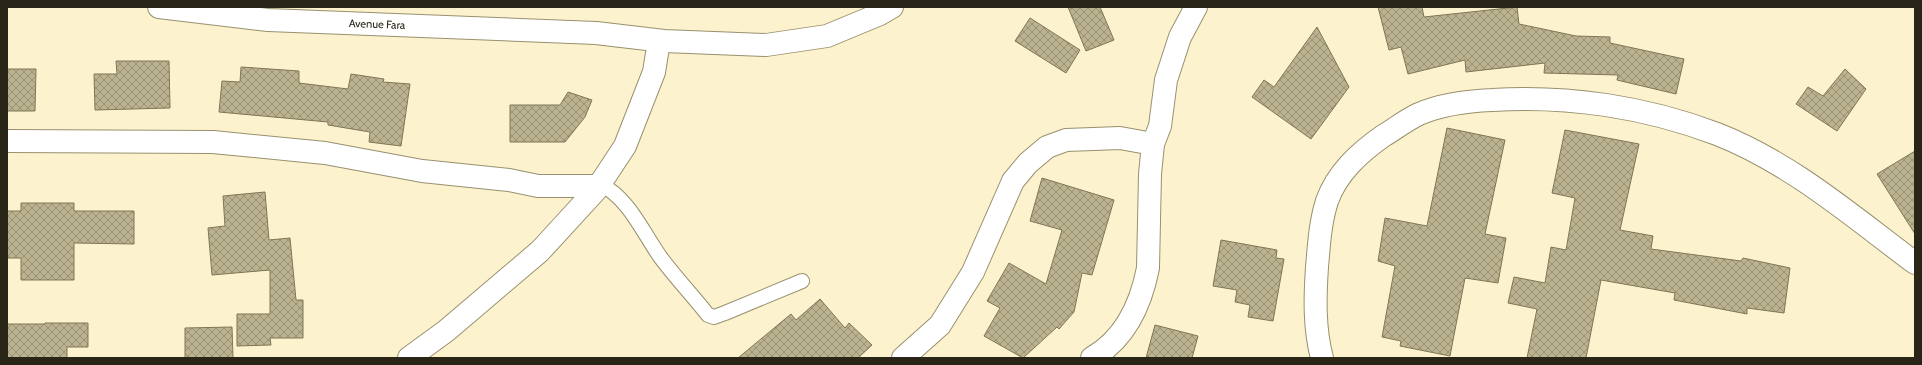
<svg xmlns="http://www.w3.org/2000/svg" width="1922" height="365" viewBox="0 0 1922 365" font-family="Cabin,sans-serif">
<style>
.building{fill:url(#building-cross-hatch);stroke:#7e7655}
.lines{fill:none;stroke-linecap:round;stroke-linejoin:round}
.service-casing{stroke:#98906e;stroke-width:16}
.minor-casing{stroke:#98906e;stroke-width:24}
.service{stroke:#fff;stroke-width:14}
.minor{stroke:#fff;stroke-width:22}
.labels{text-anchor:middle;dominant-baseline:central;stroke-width:3.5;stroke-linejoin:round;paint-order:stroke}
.street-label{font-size:11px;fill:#292517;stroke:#fff}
</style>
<defs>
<pattern id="building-cross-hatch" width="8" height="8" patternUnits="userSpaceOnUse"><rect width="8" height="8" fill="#bbb390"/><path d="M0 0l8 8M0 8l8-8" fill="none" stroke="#989175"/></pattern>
</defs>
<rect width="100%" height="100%" fill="#fcf3ce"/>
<!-- building -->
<g class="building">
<polygon points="1068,7 1100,7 1114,40 1086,51"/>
<polygon points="1378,7 1422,7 1424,17 1517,7 1519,24 1576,36 1610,37 1610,43 1684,59 1676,94 1617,80 1618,75 1544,73 1545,63 1466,72 1465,60 1408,74 1401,47 1389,50"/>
<polygon points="1030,18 1080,50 1066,73 1015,41"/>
<polygon points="1317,27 1349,87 1311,139 1252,97 1264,80 1274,87"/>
<polygon points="116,61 169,61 170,108 95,110 94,74 117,74"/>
<polygon points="241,67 299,71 299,83 348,89 351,74 384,79 383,82 410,84 401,146 369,142 370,132 328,125 328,122 219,112 222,81 240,82"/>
<polygon points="7,69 36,69 35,111 7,111"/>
<polygon points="1845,69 1866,89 1837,131 1796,104 1808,87 1823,96"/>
<polygon points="568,92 592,100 585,117 565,142 510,142 510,105 560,105"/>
<polygon points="1447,128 1505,140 1485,234 1506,238 1498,283 1465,278 1450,356 1400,346 1401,341 1382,337 1395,266 1378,261 1385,218 1427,226"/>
<polygon points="1565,130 1639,144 1620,230 1653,236 1651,249 1741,261 1743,258 1790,268 1784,313 1747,308 1747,314 1674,300 1675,293 1601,280 1586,358 1527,358 1537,309 1508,303 1514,277 1545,283 1551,247 1566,250 1575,198 1552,193"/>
<polygon points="1915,151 1915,234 1877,174"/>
<polygon points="1042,178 1114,200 1092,275 1082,273 1074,312 1059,329 1057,327 1023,358 984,336 1000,308 987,301 1009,263 1046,284 1062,230 1030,221"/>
<polygon points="265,192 269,240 290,238 296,300 303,300 303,338 270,338 271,345 237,346 237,314 270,314 270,270 212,275 208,228 225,226 223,196"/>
<polygon points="21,203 74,203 74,211 134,211 134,244 74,243 74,280 21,280 21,258 7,258 7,211 21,211"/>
<polygon points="1221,240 1277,250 1276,258 1284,259 1273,321 1248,317 1250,305 1235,302 1237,290 1213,286"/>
<polygon points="820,299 845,328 849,323 872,345 858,358 738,358 791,314 796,320"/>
<polygon points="45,323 88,323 88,347 67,347 67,358 7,358 7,324 45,324"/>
<polygon points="1155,325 1198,336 1192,358 1146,358"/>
<polygon points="232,327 233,358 185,358 185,328"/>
</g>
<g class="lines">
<!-- service casing -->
<g class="service-casing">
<path id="service" d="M 600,184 C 629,198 643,233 661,258 C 676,278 693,296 708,315 L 714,317 L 725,313 L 802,281"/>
</g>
<!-- minor casing -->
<g class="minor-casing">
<g id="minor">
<polyline points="159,7 268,20 596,33 664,41 766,45 827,36 880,14 892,7"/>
<polyline points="7,141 213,142 325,153 422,171 509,180 538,186 598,186"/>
<polyline points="409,358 446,331 540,251 596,190 625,146 654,72 659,41"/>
<polyline points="903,358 940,325 973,272 1013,181 1028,163 1047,147 1066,140 1120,138 1153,144"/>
<path d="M 1092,358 C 1125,339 1141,304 1148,268 L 1150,174 L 1153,144 L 1160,126 L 1166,80 L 1180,37 L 1196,7"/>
<path d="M 1322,358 C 1314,328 1315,297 1317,267 C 1319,245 1320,223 1327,201 C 1337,173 1359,153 1383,136 C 1395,129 1406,120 1419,114 C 1442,104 1467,101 1492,100 C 1567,95 1646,107 1717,134 C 1791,163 1852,216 1915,263"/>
</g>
</g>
<!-- service -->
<use href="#service" class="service"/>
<!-- minor -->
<use href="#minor" class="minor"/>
</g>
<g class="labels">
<!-- street labels -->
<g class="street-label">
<text transform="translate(377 24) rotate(2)">Avenue Fara</text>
</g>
</g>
<!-- border -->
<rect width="1922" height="365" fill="none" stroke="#292517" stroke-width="16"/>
</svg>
